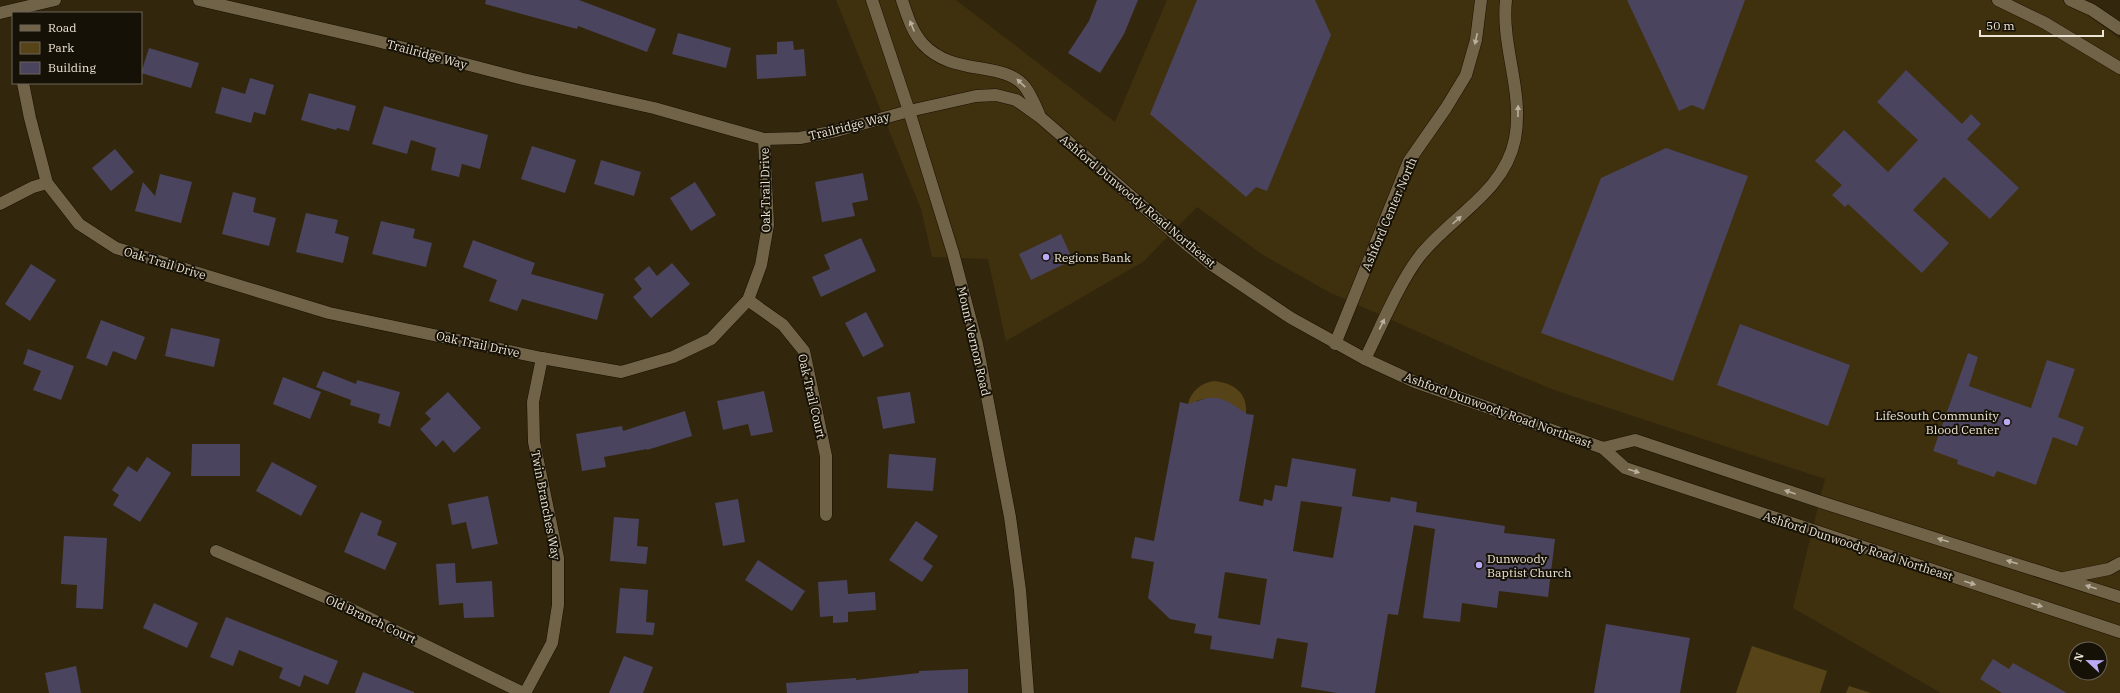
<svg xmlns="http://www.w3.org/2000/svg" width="2120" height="693" viewBox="0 0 2120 693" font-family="'IBM Plex Serif',serif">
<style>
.built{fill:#3f300e;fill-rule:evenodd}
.green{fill:#564318}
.building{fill:#4a445e;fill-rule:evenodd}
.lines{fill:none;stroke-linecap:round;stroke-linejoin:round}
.street-casing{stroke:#1a0f00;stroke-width:13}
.secondary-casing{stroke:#1a0f00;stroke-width:13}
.street{stroke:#706348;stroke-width:12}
.secondary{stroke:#706348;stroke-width:12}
.oneway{fill:#bab09d}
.poi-dot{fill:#bbaaf6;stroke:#161106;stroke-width:1.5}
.labels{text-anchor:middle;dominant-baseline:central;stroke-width:4;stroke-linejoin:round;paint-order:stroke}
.street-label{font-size:12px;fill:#ece4d5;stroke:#161106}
.poi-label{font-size:12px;fill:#ece4d5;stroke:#161106;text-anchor:start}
</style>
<rect width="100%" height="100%" fill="#32270d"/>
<!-- built -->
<path class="built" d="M 836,0 L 956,0 L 1115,122 L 1167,0 L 2067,0 L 2120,39 L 2120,693 L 1941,693 L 1793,608 L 1825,479 L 1554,390 L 1479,359 L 1329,292 L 1263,255 L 1197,207 L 1143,262 L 1006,341 L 988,259 L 932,257 L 921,209 ZM 2076,649 L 2100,649 L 2100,673 L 2076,673 Z"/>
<!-- green -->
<g class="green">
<path d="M 1214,381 C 1234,383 1248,393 1246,414 C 1226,403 1220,394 1196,401 L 1195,405 L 1188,404 C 1191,391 1201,383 1214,381 Z"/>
<polygon points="1752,646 1827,671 1820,693 1736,693"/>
<polygon points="1849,686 1871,693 1846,693"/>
</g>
<!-- building -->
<g class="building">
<polygon points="486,0 579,0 656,29 647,52 578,26 577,29 485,4"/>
<polygon points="1097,0 1138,0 1124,34 1100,73 1068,53 1089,21"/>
<polygon points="1197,0 1315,0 1331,35 1267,191 1256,187 1246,197 1150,114"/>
<polygon points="1627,0 1745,0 1704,110 1692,105 1679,111"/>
<polygon points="678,33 731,48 726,68 672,54"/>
<polygon points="793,41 794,50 804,49 806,76 757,79 756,55 777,54 777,42"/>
<polygon points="149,48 199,63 191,88 141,73"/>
<polygon points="1906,70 1962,124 1971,114 1981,124 1967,139 2019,188 1990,219 1944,177 1913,210 1949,243 1922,273 1848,204 1845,207 1832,195 1842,185 1815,161 1844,130 1888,172 1918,140 1877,102"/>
<polygon points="250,78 274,85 265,115 254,112 251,123 215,113 222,87 245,94"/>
<polygon points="309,93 356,106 349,131 337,128 336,130 301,120"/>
<polygon points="384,106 488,135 480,169 462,164 459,177 431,170 436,148 411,140 407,154 372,144"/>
<polygon points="532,146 576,160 565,193 521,179"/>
<polygon points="1666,148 1748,176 1673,381 1541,333 1601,178"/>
<polygon points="115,149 134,172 111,191 92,168"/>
<polygon points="601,160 641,172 634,196 594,184"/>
<polygon points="863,173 868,200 852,203 855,216 822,222 815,182"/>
<polygon points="160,174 192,182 181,223 135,211 143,182 155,196"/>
<polygon points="695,182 716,215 691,231 670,198"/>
<polygon points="233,192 256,198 253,212 276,218 269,246 222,234"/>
<polygon points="306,213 338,220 335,233 349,237 343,263 296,252"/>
<polygon points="381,221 415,229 413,238 432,243 426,267 372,254"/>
<polygon points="1061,234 1073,260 1031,280 1019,254"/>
<polygon points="861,238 876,271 821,297 812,277 830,269 824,255"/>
<polygon points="473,240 535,263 531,274 604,294 597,320 522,299 517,311 489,301 497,280 463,267"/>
<polygon points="672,263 690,284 651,318 633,297 642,289 634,279 649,266 657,276"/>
<polygon points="31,264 56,280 30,321 5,304"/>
<polygon points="866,312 884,346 863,357 845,323"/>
<polygon points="101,320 145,337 136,360 113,351 107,366 86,358"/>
<polygon points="1740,324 1850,365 1828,426 1717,385"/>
<polygon points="171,328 220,339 214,367 165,356"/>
<polygon points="28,349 74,366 61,400 33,390 41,371 23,364"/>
<polygon points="1968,353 1978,357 1969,386 2031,408 2047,360 2075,369 2058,417 2084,427 2077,446 2053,437 2036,485 1997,471 1994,477 1957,464 1958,460 1933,451"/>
<polygon points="323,371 356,384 357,380 400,392 390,427 378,423 380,414 350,405 351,400 316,387"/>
<polygon points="283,377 321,392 310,419 273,404"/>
<polygon points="764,391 773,432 751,436 748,424 723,430 717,401"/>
<polygon points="448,392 481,428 454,453 443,440 436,447 420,429 431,419 425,413"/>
<polygon points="910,392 915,423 883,429 877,397"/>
<path d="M 1207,398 L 1218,398 L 1229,402 L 1247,414 L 1254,415 L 1239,501 L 1263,506 L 1264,499 L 1272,501 L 1275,485 L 1287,487 L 1292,458 L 1356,469 L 1352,496 L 1390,502 L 1391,497 L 1417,502 L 1416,512 L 1505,526 L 1504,533 L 1555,539 L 1548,597 L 1499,591 L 1497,608 L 1462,603 L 1460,622 L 1423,618 L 1435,529 L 1414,525 L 1398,615 L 1388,614 L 1375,693 L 1337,693 L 1301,687 L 1308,643 L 1277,638 L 1273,659 L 1210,649 L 1212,636 L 1194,633 L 1196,624 L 1170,619 L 1148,598 L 1154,562 L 1131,558 L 1135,537 L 1154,541 L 1180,402 L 1188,404 ZM 1301,501 L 1342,507 L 1333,558 L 1293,551 ZM 1225,572 L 1267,579 L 1260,625 L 1218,618 Z"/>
<polygon points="685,411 692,436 647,450 647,449 604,457 606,467 582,471 576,434 622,426 623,431"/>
<polygon points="192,444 240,444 240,476 191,476"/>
<polygon points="889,454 936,458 933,491 887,488"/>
<polygon points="147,457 171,473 140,522 113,505 119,495 112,490 128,466 137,472"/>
<polygon points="272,462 317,486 301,516 256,491"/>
<polygon points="488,496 498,544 472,549 466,522 452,525 448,504"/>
<polygon points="738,499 745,542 723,546 715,503"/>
<polygon points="361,512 382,521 377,535 397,543 385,570 344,552"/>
<polygon points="614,517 639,519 637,546 648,547 646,564 610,561"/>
<polygon points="916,521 938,536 923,559 933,566 922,582 889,560"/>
<polygon points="64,536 107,538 103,609 76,608 77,585 61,584"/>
<polygon points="758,560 805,591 792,611 745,580"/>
<polygon points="455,563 456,583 492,581 494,617 464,618 463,603 439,605 436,564"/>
<polygon points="847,580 848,594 875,592 876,610 848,612 848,622 833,623 833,616 820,617 818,582"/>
<polygon points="620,588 648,590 646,622 655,623 653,635 616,633"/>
<polygon points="154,603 198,623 187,648 143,628"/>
<polygon points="226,617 338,661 328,685 304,675 300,687 279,678 283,668 239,650 233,666 210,657"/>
<polygon points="1606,624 1690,638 1680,693 1594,693"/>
<polygon points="624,656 653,667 643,693 609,693"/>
<polygon points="1993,659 2009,669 2013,663 2067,693 2002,693 1980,679"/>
<polygon points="76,666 81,693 49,693 45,673"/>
<polygon points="968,669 968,693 787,693 786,683 856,678 856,680 919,673 919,671"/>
<polygon points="363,672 414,692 414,693 355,693"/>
</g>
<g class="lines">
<!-- street casing -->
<g class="street-casing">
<g id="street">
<polyline points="199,0 377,41 523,79 654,108 764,139 800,138 836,131 909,111"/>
<polyline points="0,13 55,0"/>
<polyline points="23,83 30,118 47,183 79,224 116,248 329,313 542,358 621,372 673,357 711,339 748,300 761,265 768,225 764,139"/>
<polyline points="0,204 33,187 47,183"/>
<polyline points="748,300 783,325 804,351 826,456 826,515"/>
<polyline points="1335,344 1409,161 1446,108 1466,75 1476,40 1481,0"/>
<path d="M 1365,359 C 1381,327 1398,285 1419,257 C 1450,217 1504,193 1515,139 C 1524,91 1501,47 1506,0"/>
<polyline points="216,551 334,601 523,693"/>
<polyline points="525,693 552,643 558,605 558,558 534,442 533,402 542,358"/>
</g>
</g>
<!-- secondary casing -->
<g class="secondary-casing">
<g id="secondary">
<polyline points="872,0 909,111 953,253 977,344 1010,517 1020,590 1028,693"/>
<path d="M 902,0 C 907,15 912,32 923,44 C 953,77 1004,60 1025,87 C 1031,95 1035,105 1039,114"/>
<polyline points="1998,0 2045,23 2120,68"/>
<polyline points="2070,0 2092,10 2120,29"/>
<polyline points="909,111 976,96 996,95 1016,100 1040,117 1185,243 1212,265 1291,318 1365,359 1415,382 1603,448 1625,468 2120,632"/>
<polyline points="1603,448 1635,440 1827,504 2120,597"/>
<polyline points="2064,578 2109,569 2120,563"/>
</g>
</g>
<!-- street -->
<use href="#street" class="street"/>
<!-- secondary -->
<use href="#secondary" class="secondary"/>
</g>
<!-- one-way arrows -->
<defs><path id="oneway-solid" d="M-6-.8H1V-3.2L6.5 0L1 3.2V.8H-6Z"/></defs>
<g class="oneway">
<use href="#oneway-solid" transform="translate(912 26) rotate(-112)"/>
<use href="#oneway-solid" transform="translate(1476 39) rotate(102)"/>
<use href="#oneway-solid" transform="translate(1021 83) rotate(-136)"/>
<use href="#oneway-solid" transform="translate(1518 111) rotate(-89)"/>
<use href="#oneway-solid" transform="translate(1457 220) rotate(-42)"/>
<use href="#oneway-solid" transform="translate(1382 324) rotate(-64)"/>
<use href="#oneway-solid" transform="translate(1634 471) rotate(18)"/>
<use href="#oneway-solid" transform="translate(1790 492) rotate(-161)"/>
<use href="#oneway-solid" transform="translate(1943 540) rotate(-163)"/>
<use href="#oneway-solid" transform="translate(2012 562) rotate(-163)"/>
<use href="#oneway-solid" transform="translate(1970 583) rotate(18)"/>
<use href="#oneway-solid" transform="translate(2091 587) rotate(-162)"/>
<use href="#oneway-solid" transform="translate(2037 605) rotate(18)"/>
</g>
<!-- markers -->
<g class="poi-dot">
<circle cx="1046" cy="257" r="4"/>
<circle cx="2007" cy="422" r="4"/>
<circle cx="1479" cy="565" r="4"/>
</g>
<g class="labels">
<!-- street labels -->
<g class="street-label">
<text transform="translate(427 54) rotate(15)">Trailridge Way</text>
<text transform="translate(849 126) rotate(-14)">Trailridge Way</text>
<text transform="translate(765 190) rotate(-91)">Oak Trail Drive</text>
<text transform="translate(1138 201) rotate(40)">Ashford Dunwoody Road Northeast</text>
<text transform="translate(1389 214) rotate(-67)">Ashford Center North</text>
<text transform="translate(165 263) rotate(17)">Oak Trail Drive</text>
<text transform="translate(974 341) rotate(77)">Mount Vernon Road</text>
<text transform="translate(478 344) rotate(12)">Oak Trail Drive</text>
<text transform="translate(812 396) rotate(77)">Oak Trail Court</text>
<text transform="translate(1498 410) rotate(20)">Ashford Dunwoody Road Northeast</text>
<text transform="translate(546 505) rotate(79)">Twin Branches Way</text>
<text transform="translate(1858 546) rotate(18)">Ashford Dunwoody Road Northeast</text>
<text transform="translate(371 619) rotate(25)">Old Branch Court</text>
</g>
<!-- poi labels -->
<g class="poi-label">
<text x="1054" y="257">Regions Bank</text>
<text x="1999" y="415" text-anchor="end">LifeSouth Community<tspan x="1999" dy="14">Blood Center</tspan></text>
<text x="1487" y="558">Dunwoody<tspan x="1487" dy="14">Baptist Church</tspan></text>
</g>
</g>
<!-- legend -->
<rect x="12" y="12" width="130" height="72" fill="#161106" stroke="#6c6559"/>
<rect x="20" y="25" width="20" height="6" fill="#706348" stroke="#6c6559"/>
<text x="48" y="32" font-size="12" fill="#ece4d5">Road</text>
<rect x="20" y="42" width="20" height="12" fill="#564318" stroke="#6c6559"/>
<text x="48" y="52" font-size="12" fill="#ece4d5">Park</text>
<rect x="20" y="62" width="20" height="12" fill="#4a445e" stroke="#6c6559"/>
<text x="48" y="72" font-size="12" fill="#ece4d5">Building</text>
<!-- north arrow -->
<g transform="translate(2088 661) rotate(292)"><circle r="19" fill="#161106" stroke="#6c6559"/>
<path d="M0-3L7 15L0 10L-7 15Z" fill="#bbaaf6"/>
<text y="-6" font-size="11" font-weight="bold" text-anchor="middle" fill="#ece4d5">N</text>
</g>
<!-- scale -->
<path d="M1980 30v6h123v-6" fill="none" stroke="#ece4d5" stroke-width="2"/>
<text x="1986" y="30" font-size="12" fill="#ece4d5" stroke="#161106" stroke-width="3" paint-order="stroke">50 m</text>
</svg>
